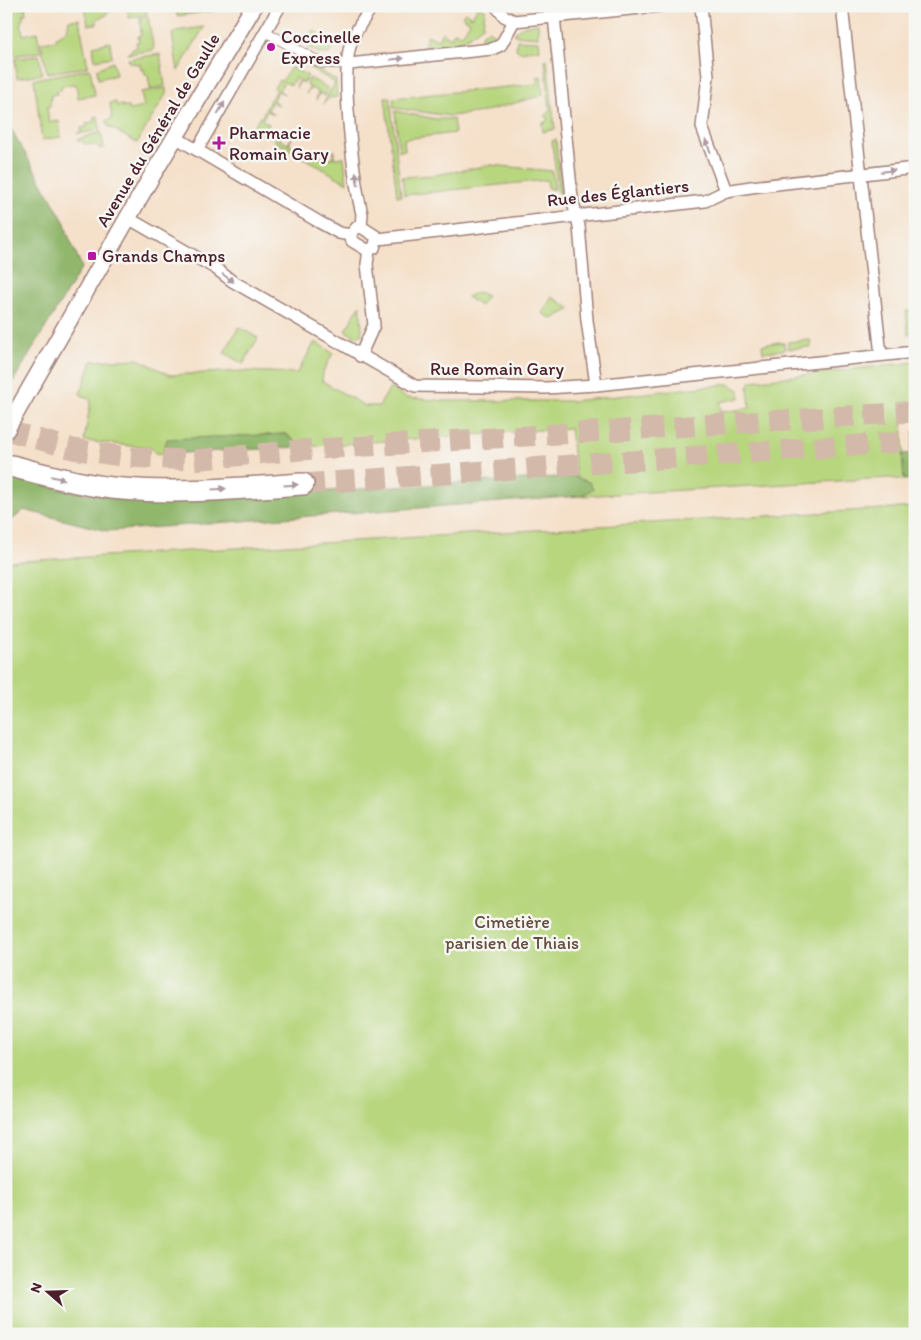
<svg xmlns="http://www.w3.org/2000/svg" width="921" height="1340" viewBox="0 0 921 1340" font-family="Itim,sans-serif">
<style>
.green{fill:#b7d67e;stroke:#807a54}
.forest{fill:#91b76d;stroke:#6e6b4c}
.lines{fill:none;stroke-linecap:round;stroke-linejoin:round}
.motorway-tunnel{stroke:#d3b9a9;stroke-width:21;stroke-dasharray:21 11;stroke-linecap:butt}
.pedestrian-casing{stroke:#a0807a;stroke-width:11}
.minor-casing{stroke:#a0807a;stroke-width:14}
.secondary-casing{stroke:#a0807a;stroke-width:19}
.motorway-casing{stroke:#a0807a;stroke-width:24}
.pedestrian{stroke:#fff;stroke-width:9}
.minor{stroke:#fff;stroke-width:11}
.secondary{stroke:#fff;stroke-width:16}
.motorway{stroke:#fff;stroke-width:21}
.oneway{fill:#ae9aa0}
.poi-dot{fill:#b5179e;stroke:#f6f6f2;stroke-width:2}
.labels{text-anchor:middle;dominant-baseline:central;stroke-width:5;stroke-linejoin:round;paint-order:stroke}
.poi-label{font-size:18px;fill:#4a1f2b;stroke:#f6f6f2;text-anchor:start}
.street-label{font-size:18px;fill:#4a1f2b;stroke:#f6f6f2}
.park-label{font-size:18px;fill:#654d40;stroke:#f6f6f2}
</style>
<rect width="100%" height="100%" fill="#f6f6f2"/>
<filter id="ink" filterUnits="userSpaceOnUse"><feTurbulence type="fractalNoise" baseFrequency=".02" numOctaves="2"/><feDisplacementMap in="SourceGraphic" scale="10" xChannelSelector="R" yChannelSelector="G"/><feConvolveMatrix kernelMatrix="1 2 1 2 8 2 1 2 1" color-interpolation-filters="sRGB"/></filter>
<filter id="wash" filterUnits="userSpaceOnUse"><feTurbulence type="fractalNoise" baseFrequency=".0096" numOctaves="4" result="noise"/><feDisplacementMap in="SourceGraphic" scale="20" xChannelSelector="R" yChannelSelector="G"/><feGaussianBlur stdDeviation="1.12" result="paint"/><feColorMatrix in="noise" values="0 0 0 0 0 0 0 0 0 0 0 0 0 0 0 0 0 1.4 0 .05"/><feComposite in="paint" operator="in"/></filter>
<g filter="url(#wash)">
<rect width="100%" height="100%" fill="#f5e0c9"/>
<!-- green -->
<g class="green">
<polygon points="6,6 28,6 25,8 26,14 23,14 23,20 21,20 23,35 37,32 41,52 6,57"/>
<polygon points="85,6 120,6 112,8 112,11 107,12 107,15 97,19 97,24 88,25"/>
<polygon points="127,6 146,6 147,15 129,18"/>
<polygon points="176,6 221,6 219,10 177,16"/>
<polygon points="478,6 485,9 483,26 461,42 424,46 428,35 437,40 442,32 451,38 454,32 462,35 470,22 462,16 465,12 472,17"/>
<polygon points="148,17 154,50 128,54 132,49 137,48 136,42 139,42 138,36 141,36 140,18"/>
<polygon points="79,19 88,67 47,73 41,42 57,40 56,37 67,31 69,20"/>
<path d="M 538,23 L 538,37 L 514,35 C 518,25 528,25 538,23 Z"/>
<polygon points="204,27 178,71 172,34 176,31"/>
<polygon points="313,30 334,45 329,54 320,54 304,45"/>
<polygon points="488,30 500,37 496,43 481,46 481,35"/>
<polygon points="517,40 539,41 540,49 520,52 516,49"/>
<polygon points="110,42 112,57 95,60 93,46"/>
<polygon points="160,54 165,86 150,89 148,75 145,75 144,69 141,70 140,64 129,63 128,59"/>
<polygon points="39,55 42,74 17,78 15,59"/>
<polygon points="296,57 336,80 337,97 329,98 323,104 335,83 295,59"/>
<polygon points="547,59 555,129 543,132 542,123 546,122 548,118 545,116 550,111 545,60"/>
<polygon points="113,62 116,75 98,79 97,69"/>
<polygon points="291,67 308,76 304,83 300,81 296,88 299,81 295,78 291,85 284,82 279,90 285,95 278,91 273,100 279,105 269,101 277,90 274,88 279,80 282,81"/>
<polygon points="90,69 95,95 78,98 76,84 61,86 61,90 56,91 57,94 51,95 50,107 47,107 49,122 59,121 61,137 42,140 34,79"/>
<polygon points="541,76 543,95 483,112 450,116 394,108 393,98 537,84 537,77"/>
<polygon points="310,78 329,89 325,96 320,93 316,100 318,92 311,88 306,94 310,87 306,84"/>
<polygon points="166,88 166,94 137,143 108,126 106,121 112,119 110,103 116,102 117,106 123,105 123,107 128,107 129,110 144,107 141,92"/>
<polygon points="385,97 390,97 401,196 397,196"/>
<polygon points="269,102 271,104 268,110 274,114 267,111 262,120 269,124 265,131 272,135 278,129 271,138 253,128 259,117 261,118"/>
<polygon points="395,111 436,119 453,119 455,133 404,139 405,150 399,151"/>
<polygon points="98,116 100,130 77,134 82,131 81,128 87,127 86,124 94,121 94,117"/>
<polygon points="101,132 104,148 99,149 98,145 84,144 83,141 78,141 78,139"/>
<polygon points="283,132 280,140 288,144 292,137 289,145 297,149 301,142 298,150 306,154 311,148 308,156 317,158 319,150 318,158 333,158 334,150 334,158 344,157 347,183 273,140 275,137 279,139"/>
<polygon points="556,139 561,193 558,193 552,141"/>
<polygon points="491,165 552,171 555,190 548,188 547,180 404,195 402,177 435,175"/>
<polygon points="478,292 487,296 480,306 467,297"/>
<polygon points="552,297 571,309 552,319 542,313"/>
<polygon points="360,305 362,329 361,335 357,337 345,331"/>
<polygon points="906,311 915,311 915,333 908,334"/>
<polygon points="239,327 258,338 243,364 224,353"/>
<polygon points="810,340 811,347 788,349 788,342"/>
<polygon points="315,342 333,353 323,372 322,381 365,406 379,406 390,388 407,398 446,401 572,401 729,384 739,390 740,398 720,402 721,412 750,408 748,388 751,381 915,362 915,401 902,403 904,480 889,478 581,496 593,489 589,482 576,478 570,428 302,447 286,434 167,440 163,454 155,453 151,448 84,441 91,400 80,394 92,361 138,359 170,375 242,371 297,373"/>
<polygon points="779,342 784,343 785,350 763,352 762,345"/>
<polygon points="915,507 915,1334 6,1334 6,562"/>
</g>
<!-- forest -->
<g class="forest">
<polygon points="6,120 65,223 68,235 82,267 6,393"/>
<polygon points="286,434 302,447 163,454 167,439"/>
<polygon points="915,453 915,479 904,480 902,454"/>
<polygon points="573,476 589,482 593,489 581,496 107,531 24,510 12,520 6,531 6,477 74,492 166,501"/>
</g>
</g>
<g filter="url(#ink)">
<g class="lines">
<!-- motorway-tunnel -->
<g class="motorway-tunnel">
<polyline points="6,430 73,449 127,457 192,460 301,450 915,412"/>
<polyline points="303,484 915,441"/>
</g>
<!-- pedestrian casing -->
<g class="pedestrian-casing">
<polyline id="pedestrian" points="266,32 321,63 349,64"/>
</g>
<!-- minor casing -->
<g class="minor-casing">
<g id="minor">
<polyline points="496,6 504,16 514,21 660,6"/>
<polyline points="701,6 708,76 702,127 726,191"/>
<polyline points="842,6 881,355"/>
<polyline points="554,16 572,198 579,226 587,320 596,385"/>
<polyline points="349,64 492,49 501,45 514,21"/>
<polyline points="175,137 319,222 339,233 350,235"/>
<polyline points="197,150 280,6"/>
<polyline points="128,218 215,268 232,281 415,386 546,388 596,385 915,352"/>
<polygon points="357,227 363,228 377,237 374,248 367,250 352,241 350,235"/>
<path d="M 361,227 L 362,214 C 354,182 340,72 351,43 C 355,30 365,18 372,6"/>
<polyline points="378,239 705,201 726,191 751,187 915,168"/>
<polyline points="360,356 374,325 367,264 369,250"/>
</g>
</g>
<!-- secondary casing -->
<g class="secondary-casing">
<polyline id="secondary" points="6,430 153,174 254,6"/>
</g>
<!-- motorway casing -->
<g class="motorway-casing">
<path id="motorway" d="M 11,466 C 47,475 85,486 123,489 C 183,494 243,488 303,484"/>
</g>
<!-- pedestrian -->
<use href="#pedestrian" class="pedestrian"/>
<!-- minor -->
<use href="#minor" class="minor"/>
<!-- secondary -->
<use href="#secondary" class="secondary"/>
<!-- motorway -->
<use href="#motorway" class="motorway"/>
</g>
<!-- one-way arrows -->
<defs><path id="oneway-solid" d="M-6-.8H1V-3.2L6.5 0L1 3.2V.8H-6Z" transform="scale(1.25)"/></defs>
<g class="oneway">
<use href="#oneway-solid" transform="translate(397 59) rotate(-6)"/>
<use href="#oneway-solid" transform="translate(221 108) rotate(-60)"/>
<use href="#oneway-solid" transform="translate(708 146) rotate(-112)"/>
<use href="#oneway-solid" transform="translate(888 171) rotate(-8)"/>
<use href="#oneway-solid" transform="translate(357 179) rotate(-97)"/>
<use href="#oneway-solid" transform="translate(228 278) rotate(35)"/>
<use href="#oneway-solid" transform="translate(58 478) rotate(14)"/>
<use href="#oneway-solid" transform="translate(291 485) rotate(-3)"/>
<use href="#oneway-solid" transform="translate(219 489) rotate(-3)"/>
</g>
</g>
<!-- markers -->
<g class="poi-dot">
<circle cx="271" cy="47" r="5"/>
<path d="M216.5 135.5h5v5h5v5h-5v5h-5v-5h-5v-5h5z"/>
<rect x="87" y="251" width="10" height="10" rx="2.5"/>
</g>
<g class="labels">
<!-- poi labels -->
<g class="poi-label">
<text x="281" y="37">Coccinelle<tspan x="281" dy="21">Express</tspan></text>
<text x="229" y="133">Pharmacie<tspan x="229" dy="21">Romain Gary</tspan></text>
<text x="102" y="256">Grands Champs</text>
</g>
<!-- street labels -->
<g class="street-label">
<text transform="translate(158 130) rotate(-59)">Avenue du Général de Gaulle</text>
<text transform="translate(618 193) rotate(-6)">Rue des Églantiers</text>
<text x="497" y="369">Rue Romain Gary</text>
</g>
<!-- park labels -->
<g class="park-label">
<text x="512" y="922">Cimetière<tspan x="512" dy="21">parisien de Thiais</tspan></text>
</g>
</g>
<!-- margin -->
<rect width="921" height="1340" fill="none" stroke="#f6f6f2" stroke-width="25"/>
<!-- north arrow -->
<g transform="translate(48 1292) rotate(290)" stroke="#f6f6f2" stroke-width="4" paint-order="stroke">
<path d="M0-4L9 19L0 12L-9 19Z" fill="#4a1f2b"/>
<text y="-8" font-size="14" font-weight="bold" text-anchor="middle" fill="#4a1f2b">N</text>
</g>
</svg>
